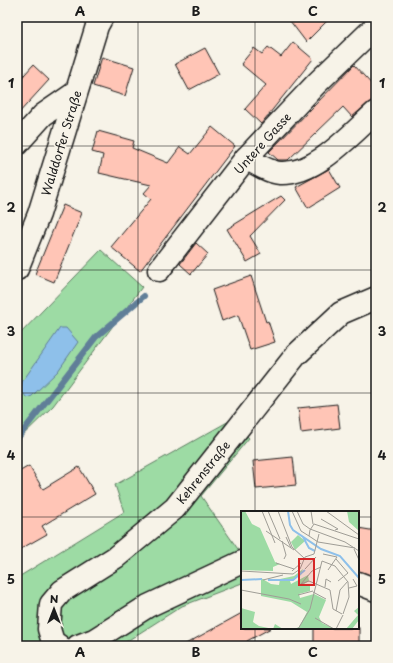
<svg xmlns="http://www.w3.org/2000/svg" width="393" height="663" viewBox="0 0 393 663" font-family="'Playpen Sans',sans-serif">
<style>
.green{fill:#9ddba4;stroke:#5c7c60}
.water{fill:#8ec0ea;stroke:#607e98}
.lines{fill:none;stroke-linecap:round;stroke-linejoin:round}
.stream{stroke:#607e98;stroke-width:6}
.building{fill:#ffc5b6;stroke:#1c1c1c}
.minor-casing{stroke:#1c1c1c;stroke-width:25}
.minor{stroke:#f7f3e8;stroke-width:22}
.grid{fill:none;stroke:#1c1c1c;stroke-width:1;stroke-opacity:0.55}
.labels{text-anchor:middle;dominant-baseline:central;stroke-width:3.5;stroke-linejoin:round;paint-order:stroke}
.street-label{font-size:12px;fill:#1c1c1c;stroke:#f7f3e8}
.inset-river{fill:none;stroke:#8ec0ea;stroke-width:2}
.inset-road{fill:none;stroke:#9f9d96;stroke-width:1}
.view{fill:#d62828;fill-opacity:0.15;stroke:#d62828;stroke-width:2}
.inset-edge{fill:none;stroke:#1c1c1c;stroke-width:2}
.neatline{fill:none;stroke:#1c1c1c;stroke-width:1.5}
.grid-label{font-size:13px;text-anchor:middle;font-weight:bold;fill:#1c1c1c}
</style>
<rect width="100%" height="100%" fill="#f7f3e8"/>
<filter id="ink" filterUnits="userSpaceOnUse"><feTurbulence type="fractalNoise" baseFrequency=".025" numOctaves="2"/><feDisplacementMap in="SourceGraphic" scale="8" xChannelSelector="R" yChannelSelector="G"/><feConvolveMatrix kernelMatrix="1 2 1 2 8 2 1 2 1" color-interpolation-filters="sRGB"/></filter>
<g filter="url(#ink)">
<!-- green -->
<g class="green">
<polygon points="101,250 142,287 53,406 17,441 17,337"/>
<polygon points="231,420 249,438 201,496 242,555 242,583 182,606 124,643 126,646 17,646 17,578 124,512 115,485"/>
</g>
<!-- water -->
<polygon class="water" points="60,328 66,328 78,342 58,371 32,396 27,398 21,391 22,382"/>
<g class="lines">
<!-- stream -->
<polyline class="stream" points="17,439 96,337 144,296"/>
</g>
<!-- building -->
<g class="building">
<polygon points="287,17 331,17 306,42"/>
<polygon points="293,42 313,59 261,124 245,109 266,85 241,64 254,48 262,54 268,47 281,57"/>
<polygon points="205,48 219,74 189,90 175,64"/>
<polygon points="102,57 134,67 125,96 93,86"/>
<polygon points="33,65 49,80 17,115 17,83"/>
<polygon points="354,65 376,89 376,97 352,117 343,107 288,160 278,160 269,152"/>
<polygon points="212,127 235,146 140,271 111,247 151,199 144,193 151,185 99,173 103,155 92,152 98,131 134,141 132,148 168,163 180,147 190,154"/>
<polygon points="329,169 340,188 308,208 296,187"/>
<polygon points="281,196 285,200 250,236 261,254 247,262 227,229"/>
<polygon points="63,205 82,213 54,282 35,274"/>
<polygon points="196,243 208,254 191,274 180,264"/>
<polygon points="251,276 266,322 268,321 275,342 250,350 238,315 222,321 212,290"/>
<polygon points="337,404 340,428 301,433 298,408"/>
<polygon points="293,457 296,485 256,489 253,461"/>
<polygon points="29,466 43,489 79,467 95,494 42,526 47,534 17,551 17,473"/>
<polygon points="358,528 376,531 376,577 358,571"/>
<polygon points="242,613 242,628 271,628 247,641 250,646 182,646"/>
<rect x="314" y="628" width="45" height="18"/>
</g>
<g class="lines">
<!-- minor casing -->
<g class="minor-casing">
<g id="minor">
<polyline points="17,144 43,115 75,93"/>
<path d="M 246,158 C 256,164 269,172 280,173 C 316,175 351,134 376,112"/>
<polyline points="17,269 39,214 97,26 102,17"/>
<polyline points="159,270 246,158 317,83 376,26"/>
<polyline points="358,583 376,590"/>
<polyline points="59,646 53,642 49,629 51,604 62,591 116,557 175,508 296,355 341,313 376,298"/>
<polyline points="78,646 94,640 148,606 242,562"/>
</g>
</g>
<!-- minor -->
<use href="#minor" class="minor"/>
</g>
</g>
<!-- grid -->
<path class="grid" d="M 138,17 L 138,646M 255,17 L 255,512M 17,146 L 376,146M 17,270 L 376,270M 17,393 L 376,393M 17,517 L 242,517M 358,517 L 376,517M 255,628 L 255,646"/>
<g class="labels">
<!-- street labels -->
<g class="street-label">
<text transform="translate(61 143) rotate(-73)">Walddorfer Straße</text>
<text transform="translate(262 143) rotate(-48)">Untere Gasse</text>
<text transform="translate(203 472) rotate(-51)">Kehrenstraße</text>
</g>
</g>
<!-- overview -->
<g transform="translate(241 511)">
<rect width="118" height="118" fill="#f7f3e8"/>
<path d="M 0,0 L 4,0 L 11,13 L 19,17 L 34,51 L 39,53 L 32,56 L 32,60 L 0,59 ZM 106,0 L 118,0 L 118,20 L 108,11 ZM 57,24 L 64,30 L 54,39 L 50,31 ZM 62,58 L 60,64 L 49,70 L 50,73 L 67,64 L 68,70 L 63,73 L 65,75 L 69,74 L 69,80 L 58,83 L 59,87 L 73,83 L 85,89 L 78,106 L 81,112 L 94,118 L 53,118 L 58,116 L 66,101 L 50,91 L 20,85 L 20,67 L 30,73 L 38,74 L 39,68 L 53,65 ZM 118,96 L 118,109 L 111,118 L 105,118 L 117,104 L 113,100 ZM 0,97 L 14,101 L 12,111 L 18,115 L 32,118 L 34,113 L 42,118 L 0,118 Z" fill="#9ddba4"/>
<path class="inset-river" d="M 47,0 L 49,14 L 52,19 L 80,38 L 99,45 L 118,67M 62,26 L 68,37 L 74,40M 0,69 L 21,68M 27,69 L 52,69 L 64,59"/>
<path class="inset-road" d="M 21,0 L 34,32M 27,0 L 39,28M 37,0 L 51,36 L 63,47M 51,0 L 60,20 L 68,25M 56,0 L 62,13 L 69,18 L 104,31 L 118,40M 70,0 L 72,13M 85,0 L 118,24M 80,8 L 97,18 L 94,19M 25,20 L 53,39M 45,26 L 50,37M 41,30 L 45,44 L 43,48M 114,37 L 77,31 L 68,25 L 69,19 L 73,13 L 118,28M 113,38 L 118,49M 73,43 L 78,23M 82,43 L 96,46M 95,48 L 107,62 L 97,70M 81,50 L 94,55 L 107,71 L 108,86 L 102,103M 35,52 L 53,58M 80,56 L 71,60 L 60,73 L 68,70 L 89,79 L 92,98 L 101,103M 64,58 L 75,46M 87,59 L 96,46M 0,60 L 52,63 L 59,58 L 64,46 L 73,43M 51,60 L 60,52M 22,69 L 42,64M 84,76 L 85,68 L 90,71M 108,77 L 116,75 L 112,68M 0,79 L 48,88 L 60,93M 72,81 L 85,88M 57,84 L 72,80M 95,100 L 99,79 L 107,70M 74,107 L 93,118M 57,118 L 69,98 L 81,50M 95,118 L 102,104"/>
<path class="view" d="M 58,48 L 73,48 L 73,74 L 58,74 Z"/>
<rect width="118" height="118" class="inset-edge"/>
</g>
<!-- margin -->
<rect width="393" height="663" fill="none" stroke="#f7f3e8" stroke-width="44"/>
<!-- north arrow -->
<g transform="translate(54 609)" stroke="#f7f3e8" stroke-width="3" paint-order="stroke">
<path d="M0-3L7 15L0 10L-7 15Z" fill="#1c1c1c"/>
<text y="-6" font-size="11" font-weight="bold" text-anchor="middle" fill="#1c1c1c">N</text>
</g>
<rect x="22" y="22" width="349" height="619" class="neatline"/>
<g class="grid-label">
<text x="80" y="16">A</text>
<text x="196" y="16">B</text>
<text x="313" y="16">C</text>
<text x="11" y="88">1</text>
<text x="382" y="88">1</text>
<text x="11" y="212">2</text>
<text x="382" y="212">2</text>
<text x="11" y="336">3</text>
<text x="382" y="336">3</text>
<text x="11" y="460">4</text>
<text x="382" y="460">4</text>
<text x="11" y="584">5</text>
<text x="382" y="584">5</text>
<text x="80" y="657">A</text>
<text x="196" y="657">B</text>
<text x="313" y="657">C</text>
</g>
</svg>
